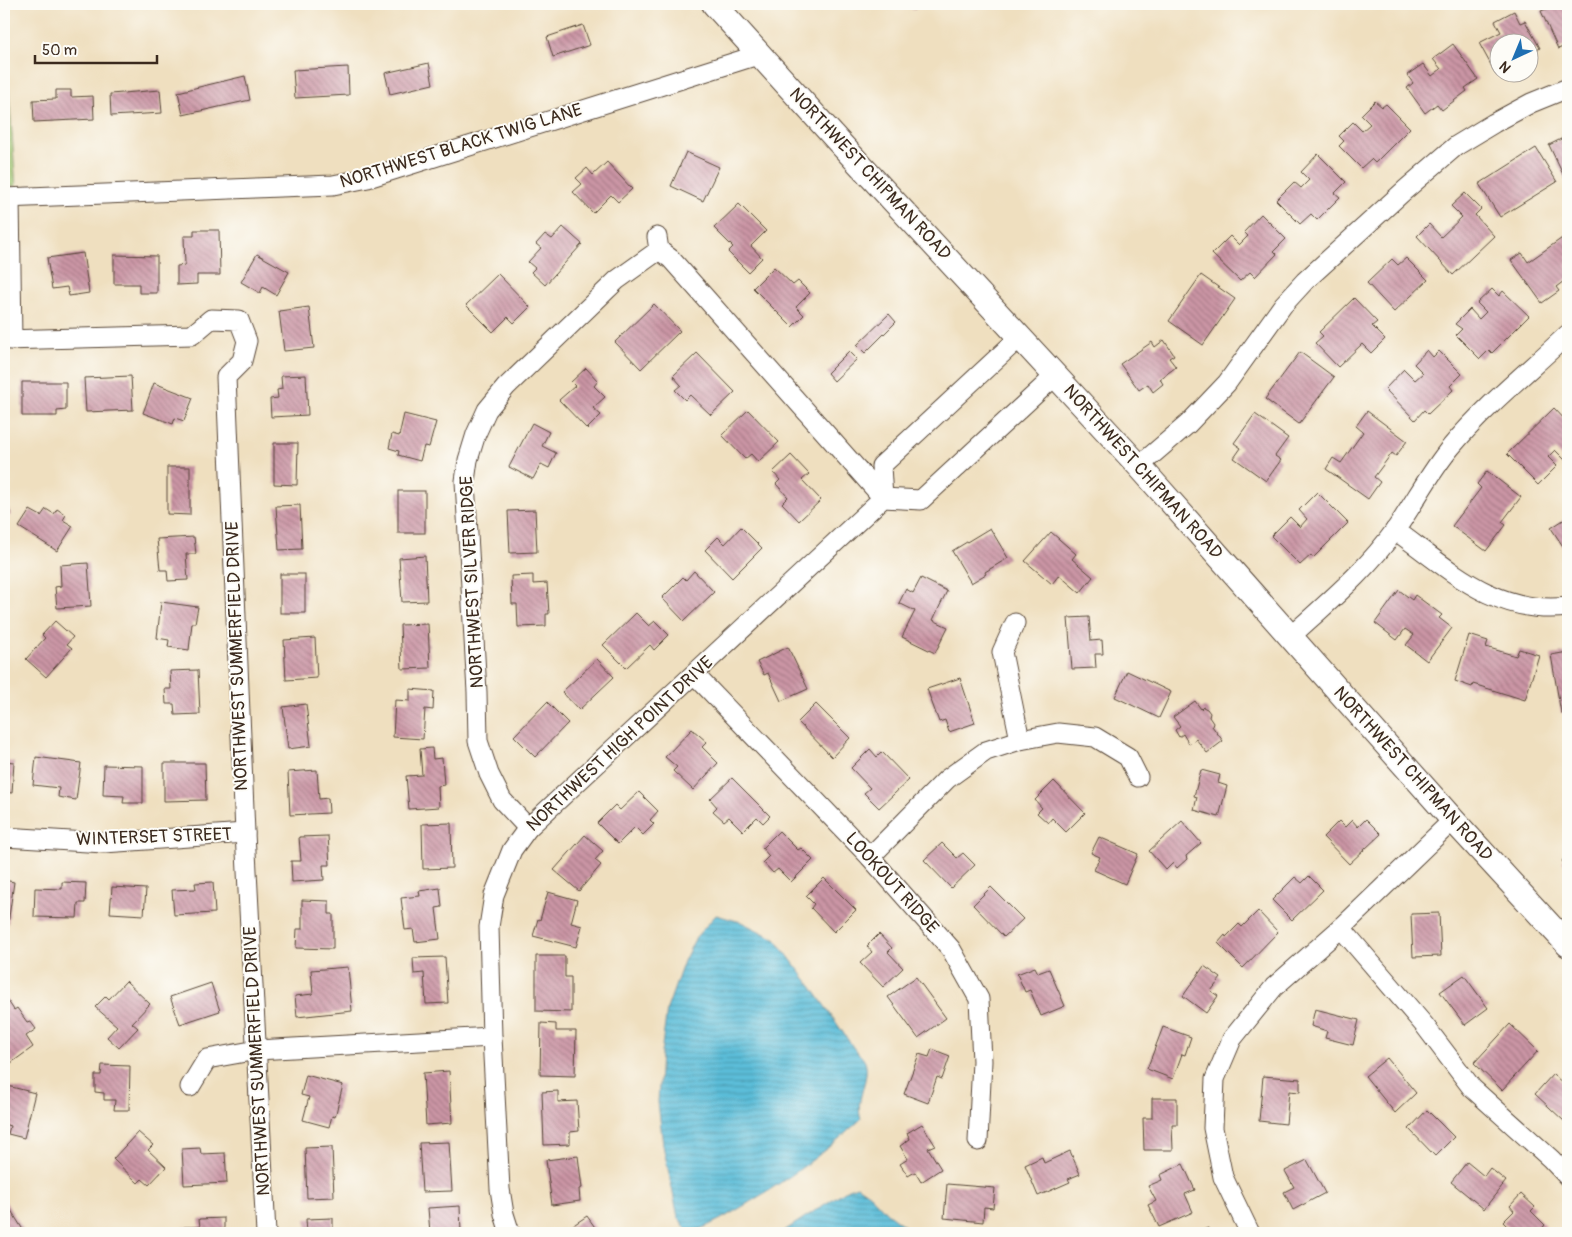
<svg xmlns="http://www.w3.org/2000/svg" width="1572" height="1237" viewBox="0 0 1572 1237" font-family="Pangolin,sans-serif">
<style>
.park{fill:url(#park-crowns);stroke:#6b7646}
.water{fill:url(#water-rules);stroke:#4b747c}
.building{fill:url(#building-back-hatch)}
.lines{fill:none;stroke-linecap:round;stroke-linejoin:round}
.minor-casing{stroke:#564536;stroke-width:21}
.major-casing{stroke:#564536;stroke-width:26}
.minor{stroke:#fff;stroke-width:19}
.major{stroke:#fff;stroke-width:24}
.labels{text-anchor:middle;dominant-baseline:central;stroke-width:4;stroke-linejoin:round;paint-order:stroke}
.street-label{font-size:18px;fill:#3b2a1e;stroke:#fdfcf7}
</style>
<defs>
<pattern id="park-crowns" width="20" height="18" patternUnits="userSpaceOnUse" patternTransform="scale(1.25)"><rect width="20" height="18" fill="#9bc26d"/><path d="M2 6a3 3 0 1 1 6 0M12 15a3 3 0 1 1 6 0" fill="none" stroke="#809e59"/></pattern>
<pattern id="water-rules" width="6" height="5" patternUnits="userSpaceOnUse" patternTransform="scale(1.25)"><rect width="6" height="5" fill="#5bbdd9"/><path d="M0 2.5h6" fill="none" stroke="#4c9aaf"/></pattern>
<pattern id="building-back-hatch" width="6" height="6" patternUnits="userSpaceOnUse" patternTransform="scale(1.25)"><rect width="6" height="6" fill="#cb95a5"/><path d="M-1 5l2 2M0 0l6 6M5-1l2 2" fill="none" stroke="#a67a86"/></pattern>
</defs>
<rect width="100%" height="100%" fill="#fdfcf7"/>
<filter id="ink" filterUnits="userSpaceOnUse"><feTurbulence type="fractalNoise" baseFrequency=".02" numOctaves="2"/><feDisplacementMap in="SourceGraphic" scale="10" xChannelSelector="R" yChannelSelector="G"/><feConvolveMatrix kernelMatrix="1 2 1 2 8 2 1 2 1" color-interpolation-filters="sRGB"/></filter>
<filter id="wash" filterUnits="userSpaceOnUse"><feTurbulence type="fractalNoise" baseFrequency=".0096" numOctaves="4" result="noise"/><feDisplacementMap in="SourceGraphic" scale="20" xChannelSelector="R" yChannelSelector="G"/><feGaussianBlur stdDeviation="1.12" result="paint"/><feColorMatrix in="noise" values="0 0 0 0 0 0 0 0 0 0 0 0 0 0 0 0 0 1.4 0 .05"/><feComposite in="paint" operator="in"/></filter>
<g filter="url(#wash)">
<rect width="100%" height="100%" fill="#efdfbf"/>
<!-- park -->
<polygon class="park" points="4,27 16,186 4,186"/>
<!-- water -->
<g class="water">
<path d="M 716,915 L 741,922 L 775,939 L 811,986 L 855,1050 C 858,1053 863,1057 865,1062 C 871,1078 854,1100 861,1119 C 827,1151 790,1178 750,1202 C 730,1214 711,1226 689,1233 L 678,1217 L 663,1145 L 658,1102 L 661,1053 L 667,1009 L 684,961 L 696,937 Z"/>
<polygon points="857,1186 870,1195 887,1213 914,1233 781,1233 848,1189"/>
</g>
<g id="blocks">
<!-- building -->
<g class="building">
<polygon points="909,4 925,4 913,10"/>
<polygon points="1559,4 1568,4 1568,45 1558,49 1541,11"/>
<polygon points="1514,11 1520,23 1525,21 1540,48 1530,54 1530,42 1500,42 1500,72 1504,72 1497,76 1479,43 1501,32 1495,21"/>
<polygon points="583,25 590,45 553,57 547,37"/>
<polygon points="1453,44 1478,79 1465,88 1467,91 1442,110 1437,104 1425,113 1407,88 1413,83 1407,75 1423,64 1432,76 1441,69 1433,59"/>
<polygon points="429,63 433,84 390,94 385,73"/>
<polygon points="348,67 349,95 295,98 293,70"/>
<polygon points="245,76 250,100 183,115 178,92"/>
<polygon points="56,90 71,90 71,97 93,96 94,119 34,122 33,100 56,99"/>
<polygon points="160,90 162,113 111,116 110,94"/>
<polygon points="1375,101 1382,107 1386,104 1410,128 1375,163 1371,159 1361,168 1339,146 1344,141 1339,136 1353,122 1362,131 1370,124 1361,115"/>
<polygon points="1568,133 1568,185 1549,145 1563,138 1562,136"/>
<polygon points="1536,148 1557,182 1500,217 1479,184"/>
<polygon points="686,152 719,167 703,201 671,186"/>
<polygon points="1318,154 1346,182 1335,193 1340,197 1317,220 1311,214 1300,224 1276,200 1294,182 1301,188 1309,180 1301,172"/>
<polygon points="607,162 632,189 618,202 611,195 593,213 573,192 582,184 576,178 587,168 593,175"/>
<polygon points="1465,193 1481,209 1475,215 1494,236 1453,275 1417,236 1429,224 1441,237 1462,217 1451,206"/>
<polygon points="739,204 766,231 751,246 762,258 748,272 728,252 733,247 714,228"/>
<polygon points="1261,214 1286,239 1274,251 1277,254 1255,277 1250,272 1240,281 1212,254 1230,236 1239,245 1248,236 1244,232"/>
<polygon points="563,227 582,244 545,285 531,272 535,268 528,262 541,248 536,244 545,234 552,239"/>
<polygon points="194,230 219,230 220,275 197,275 197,284 177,285 177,266 185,265 184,236 194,236"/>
<polygon points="1568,234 1568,278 1556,287 1559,291 1542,303 1511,260 1522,253 1528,262"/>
<polygon points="83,253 89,293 69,296 67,287 52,289 47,258"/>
<polygon points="257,254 289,272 276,295 263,287 260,293 241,282"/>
<polygon points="114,255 157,256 157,293 139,293 139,284 114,284"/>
<polygon points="1406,258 1428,280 1394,312 1367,283 1392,259 1398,265"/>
<polygon points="774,267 793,285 798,281 810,293 796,307 804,315 792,327 753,288"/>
<polygon points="498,274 530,307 514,323 508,317 493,332 466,305"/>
<polygon points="1201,275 1235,299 1203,345 1169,321"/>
<polygon points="1492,289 1499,296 1503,291 1529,316 1492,353 1489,350 1480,359 1456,335 1462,329 1455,324 1470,309 1479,319 1486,312 1477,303"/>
<polygon points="1354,298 1377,322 1372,326 1385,339 1371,353 1362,344 1338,367 1315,343 1323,336 1319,332"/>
<polygon points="654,304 680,331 641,369 615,342"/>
<polygon points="309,307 314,348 284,351 279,311"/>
<polygon points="889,314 896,322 865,353 857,345"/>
<polygon points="1164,340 1174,355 1169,358 1176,367 1160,379 1163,384 1153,392 1148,384 1139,390 1120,364 1152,342 1155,347"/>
<polygon points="1427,350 1433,357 1439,351 1462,374 1450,386 1453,390 1428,414 1424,410 1415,420 1385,389 1404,369 1415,380 1423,373 1414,364"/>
<polygon points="849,351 857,359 834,381 827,373"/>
<polygon points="1300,352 1334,377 1299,424 1265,399"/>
<polygon points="697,353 735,392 711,415 690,395 685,400 675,390 681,385 673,376"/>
<polygon points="586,368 598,381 594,386 605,397 593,408 601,415 587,429 559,400 575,386 571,382"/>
<polygon points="306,375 308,415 271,417 270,399 278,398 277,390 282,389 281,376"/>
<polygon points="131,376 133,410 86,412 84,378"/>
<polygon points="22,382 66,382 66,410 57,411 57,416 22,416"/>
<polygon points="154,383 193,398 184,421 175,418 173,424 143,413"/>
<polygon points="1554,408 1568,423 1568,456 1565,460 1555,450 1548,457 1557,466 1538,485 1507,454"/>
<polygon points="748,410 779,442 758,462 751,454 745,459 722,435"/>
<polygon points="1367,411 1407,441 1396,456 1392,453 1374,477 1380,482 1368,499 1326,469 1333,458 1341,463 1363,432 1356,426"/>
<polygon points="404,414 436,422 429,447 424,446 420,461 398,455 399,451 389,448 392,434 399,436"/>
<polygon points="1255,414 1288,438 1275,456 1281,460 1266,481 1234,458 1241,448 1234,443"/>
<polygon points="532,423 549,432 542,446 556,453 549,468 541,464 533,479 509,467"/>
<polygon points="274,443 298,443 297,485 274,484"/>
<polygon points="791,455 809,474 802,480 821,500 799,521 782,503 788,497 776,484 780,480 773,472"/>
<polygon points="167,467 190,467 190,515 167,514"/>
<polygon points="1487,471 1521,497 1502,522 1506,525 1486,551 1452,526 1481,488 1477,484"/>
<rect x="398" y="491" width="27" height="42"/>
<polygon points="1317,492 1348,523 1313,558 1311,555 1300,565 1271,536 1290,517 1300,527 1307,519 1299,510"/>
<polygon points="4,497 11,515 4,518"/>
<polygon points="300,505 302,549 279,550 276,506"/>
<polygon points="46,509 54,514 57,509 66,515 63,520 73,526 57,551 19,527 30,510 41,516"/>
<polygon points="535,510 537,552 510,553 508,511"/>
<polygon points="1568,517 1568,554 1551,528"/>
<polygon points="741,527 762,548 732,578 705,550 718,537 725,544"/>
<polygon points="990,528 1008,558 985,572 986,574 971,583 952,551"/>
<polygon points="1051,532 1076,554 1072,559 1093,577 1080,593 1059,575 1052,584 1025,561"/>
<polygon points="194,537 196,554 186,554 188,580 168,581 167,570 160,570 157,539"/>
<polygon points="425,556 427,601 402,602 399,558"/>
<polygon points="88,563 91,606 57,608 55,587 61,586 60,565"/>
<polygon points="694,571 714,592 684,621 662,598 683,577 686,580"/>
<rect x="280" y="574" width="25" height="39"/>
<polygon points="533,575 533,584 547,583 549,614 546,614 546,626 518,627 517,604 512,604 511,576"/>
<polygon points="921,578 947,591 933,620 948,627 935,653 902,637 915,611 899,603 906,589 913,593"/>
<polygon points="1399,590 1412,600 1415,595 1442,615 1439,618 1452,628 1427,661 1406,645 1414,635 1405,629 1397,640 1375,623"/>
<polygon points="161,602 198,607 195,623 192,623 189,650 168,647 169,640 157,638"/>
<polygon points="636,613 649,626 655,621 669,635 654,650 650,645 626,668 603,645"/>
<polygon points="1089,617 1091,641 1102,640 1103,654 1095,654 1096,668 1072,669 1068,618"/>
<polygon points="55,621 73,637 67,644 72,648 46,677 26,659 45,638 42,635"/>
<polygon points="428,624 430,668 402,669 400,625"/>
<polygon points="1469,635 1488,641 1486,647 1516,656 1519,649 1539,655 1525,700 1473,684 1472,687 1455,681"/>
<polygon points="315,638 317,678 286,680 284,640"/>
<polygon points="788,647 808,689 781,701 768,673 764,675 757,662"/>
<polygon points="1568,652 1568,712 1561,713 1551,655"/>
<polygon points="597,659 614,677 579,710 562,692"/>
<polygon points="198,670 200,714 175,715 174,704 166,704 165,689 171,689 170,671"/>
<polygon points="1127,671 1171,692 1159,718 1115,697"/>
<polygon points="960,678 975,723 949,732 945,720 939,722 927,689"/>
<polygon points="410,689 434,691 433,710 425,709 423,739 393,737 395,700 410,701"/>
<polygon points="1195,701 1201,709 1203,707 1207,709 1210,713 1209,717 1213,723 1212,726 1223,741 1207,753 1196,739 1189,744 1183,734 1179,737 1175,730 1180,726 1173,717"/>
<polygon points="547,702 568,723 535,757 514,736"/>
<polygon points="306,704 311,746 288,749 283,707"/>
<polygon points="816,704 850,738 832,757 798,722"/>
<polygon points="692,729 707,742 702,747 718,763 693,790 673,771 677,767 665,757"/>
<polygon points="432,748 433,759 442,758 444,785 438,786 439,807 409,809 406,776 422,775 420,749"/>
<polygon points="870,749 877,757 882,752 909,780 879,808 864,793 870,788 851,768"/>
<polygon points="36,757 81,763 76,800 58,797 59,788 33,785"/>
<polygon points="4,761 14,762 12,793 4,792"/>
<polygon points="164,763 205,763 206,800 164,801"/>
<polygon points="104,765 143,766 143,803 123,803 124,796 103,795"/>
<polygon points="317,770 319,799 328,798 329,813 290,815 288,772"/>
<polygon points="1201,770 1220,775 1218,783 1227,786 1219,817 1194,810 1197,797 1194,796"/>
<polygon points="732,778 770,816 763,823 757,817 743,831 729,817 724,821 713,811 717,807 710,799"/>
<polygon points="1054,781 1085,813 1066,832 1052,818 1048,823 1037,813 1042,808 1035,800"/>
<polygon points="639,792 658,811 650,820 654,824 643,835 635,827 618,844 597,823 615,805 620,810"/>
<polygon points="1366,819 1381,834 1349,864 1323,837 1339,821 1345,827 1352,820 1358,827"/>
<polygon points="1182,821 1201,843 1186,856 1187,859 1177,868 1173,863 1166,870 1149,851"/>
<polygon points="451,823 452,868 423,869 422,824"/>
<polygon points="779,831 798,850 801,848 813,860 791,882 778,869 773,873 763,862 769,856 762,848"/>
<polygon points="585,835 603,851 595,860 601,865 579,891 554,870"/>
<polygon points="328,836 330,865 323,865 324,880 292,882 291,861 301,861 299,837"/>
<polygon points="1099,837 1138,854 1125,884 1094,870 1100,857 1091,853"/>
<polygon points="942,843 957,858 963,853 975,865 951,888 924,860"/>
<polygon points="1568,854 1568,868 1562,861"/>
<polygon points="1309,876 1323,890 1292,920 1272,900 1295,877 1302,883"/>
<polygon points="824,878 856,910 834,932 811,908 814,904 806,896"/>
<polygon points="4,880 14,882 8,924 4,924"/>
<polygon points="62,882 86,883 85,903 78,903 77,918 34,917 35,888 62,889"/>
<polygon points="213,882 215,913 174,915 172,890 196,889 195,883"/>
<polygon points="112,887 146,889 144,915 110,913"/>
<polygon points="991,887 1023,919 1004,937 973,905"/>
<polygon points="440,888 442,907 436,908 440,939 415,942 413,929 405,930 401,898 420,896 419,891"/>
<polygon points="548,892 577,900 571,923 582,926 576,947 533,936 538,919 540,920"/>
<polygon points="302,900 329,901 329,914 333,914 333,949 296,948 297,929 302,929"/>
<polygon points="1258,911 1278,932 1243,968 1218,943 1225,935 1226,937 1239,924 1242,927"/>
<polygon points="1439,913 1441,956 1413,957 1411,914"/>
<polygon points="879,934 892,948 888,952 903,968 883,987 860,963 872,952 867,946"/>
<polygon points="536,956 565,956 565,977 571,977 571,1012 536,1011"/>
<polygon points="445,957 448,1003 426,1004 424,973 414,974 413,958"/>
<polygon points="1204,966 1221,978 1211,991 1218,996 1206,1013 1183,996"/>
<polygon points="348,967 352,1011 297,1017 295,996 313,994 311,970"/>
<polygon points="1035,967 1038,973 1049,969 1065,1006 1041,1016 1030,990 1025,992 1017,974"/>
<polygon points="1464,975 1488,1008 1465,1025 1440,992"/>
<polygon points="916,977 946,1018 918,1038 888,997"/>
<polygon points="126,981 150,1004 132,1023 138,1028 119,1048 107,1037 117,1026 95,1007 106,996 109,999"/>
<polygon points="211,983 220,1011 180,1024 170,997"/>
<polygon points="6,998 14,1010 17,1008 27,1022 30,1021 36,1029 26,1036 33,1047 11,1063 4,1052 4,1000"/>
<polygon points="1315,1009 1359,1020 1353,1045 1325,1038 1327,1031 1311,1026"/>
<polygon points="541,1023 556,1024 556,1031 576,1031 575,1076 540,1075"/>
<polygon points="1510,1024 1538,1051 1502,1090 1474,1063"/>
<polygon points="1163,1027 1191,1037 1185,1055 1182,1054 1173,1079 1147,1069"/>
<polygon points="932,1049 950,1056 942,1079 937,1077 928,1103 904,1094 919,1054 929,1057"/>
<polygon points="1387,1058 1416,1093 1395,1113 1365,1076"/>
<polygon points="102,1065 130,1066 129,1110 114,1110 115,1100 104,1100 104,1093 95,1092 95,1075 101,1075"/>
<polygon points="449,1071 452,1123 426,1125 423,1073"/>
<polygon points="1553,1074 1568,1088 1568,1115 1564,1121 1535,1094"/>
<polygon points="306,1075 343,1085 335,1117 332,1116 329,1127 303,1120 309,1097 301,1095"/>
<polygon points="1263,1076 1300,1079 1300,1092 1289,1091 1286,1124 1259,1121"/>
<polygon points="4,1085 35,1093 24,1138 8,1134 10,1126 4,1124"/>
<polygon points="558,1091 558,1102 577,1101 579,1131 570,1132 570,1144 544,1145 542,1092"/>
<polygon points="1152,1098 1177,1098 1177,1125 1172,1125 1173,1150 1144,1150 1143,1118 1152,1118"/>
<polygon points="1427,1110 1454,1137 1435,1156 1409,1129"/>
<polygon points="922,1124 935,1145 928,1148 941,1169 921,1182 915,1172 908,1176 900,1164 908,1159 900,1146 910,1139 907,1133"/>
<polygon points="138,1132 153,1145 148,1150 166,1167 149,1185 142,1179 138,1183 113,1159"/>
<polygon points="449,1142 452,1191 422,1192 419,1143"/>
<polygon points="332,1147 334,1197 307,1198 305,1148"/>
<polygon points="200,1148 201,1154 225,1153 227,1183 184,1185 182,1149"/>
<polygon points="1070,1151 1080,1174 1068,1179 1070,1182 1038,1196 1025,1165 1042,1157 1044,1163"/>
<polygon points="578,1156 582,1188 579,1189 580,1201 552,1205 546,1160"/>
<polygon points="1307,1160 1325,1193 1293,1210 1284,1192 1294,1187 1285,1171"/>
<polygon points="1467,1162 1484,1176 1490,1168 1506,1181 1484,1209 1451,1182"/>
<polygon points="1183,1164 1195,1190 1185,1194 1193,1212 1159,1227 1148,1205 1156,1201 1148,1186 1162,1180 1160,1175"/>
<polygon points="947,1184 995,1188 993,1208 984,1207 983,1222 944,1218"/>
<polygon points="1521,1194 1535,1207 1531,1211 1545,1225 1538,1233 1514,1233 1503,1222 1514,1211 1510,1206"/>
<polygon points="4,1199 25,1233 4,1233"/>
<polygon points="460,1206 461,1233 430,1233 428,1208"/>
<polygon points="587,1216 599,1233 564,1233 563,1232"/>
<polygon points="224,1218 224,1233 184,1233 184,1227 200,1227 199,1219"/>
<polygon points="333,1218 333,1233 307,1233 306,1219"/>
<polygon points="1208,1228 1210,1233 1195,1233"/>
</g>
</g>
</g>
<g filter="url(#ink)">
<use href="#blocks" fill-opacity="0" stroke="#564536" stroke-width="1"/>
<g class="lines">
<!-- minor casing -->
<g class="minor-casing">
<g id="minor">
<polyline points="4,198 333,185 368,178 761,54"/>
<polyline points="10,198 12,340"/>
<polyline points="659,250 671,259 883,498"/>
<polyline points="4,340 192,335 211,319 239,320 247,341 242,361 226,377 245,833 266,1233"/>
<polyline points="1139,466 1188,424 1227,383 1283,305 1305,281 1405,190 1456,146 1494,123 1531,103 1568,88"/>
<polyline points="883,498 881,466 1020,337"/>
<path d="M 1395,530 C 1449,569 1496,616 1568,607"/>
<polyline points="1015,623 1002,652 1020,740"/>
<path d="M 1290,637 C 1327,603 1367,570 1396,529 C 1415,502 1430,472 1451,447 C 1484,407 1530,370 1568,334"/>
<polyline points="694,674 870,857 951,949 979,999 982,1061 978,1141"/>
<polyline points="528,828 502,800 489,774 478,741 477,692 465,481 468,460 476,434 487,410 506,387 617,280 659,250 657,237"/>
<polyline points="4,837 104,843 245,833"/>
<polyline points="870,857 947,779 986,751 1020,740 1058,733 1095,737 1128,757 1138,777"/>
<polyline points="1341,928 1425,1026 1472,1088 1551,1159 1568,1177"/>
<polyline points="190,1087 207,1059 257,1050 492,1037"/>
<polyline points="510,1233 504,1214 500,1189 492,1037 489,927 494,895 512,850 528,828 883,498 921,500 1056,375"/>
<polyline points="1250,1233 1223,1177 1213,1128 1215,1079 1232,1039 1274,987 1341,928 1453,820"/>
</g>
</g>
<!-- major casing -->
<g class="major-casing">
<polyline id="major" points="714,4 838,141 1139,466 1453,820 1568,945"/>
</g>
<!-- minor -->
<use href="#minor" class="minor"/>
<!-- major -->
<use href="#major" class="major"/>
</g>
</g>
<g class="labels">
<!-- street labels -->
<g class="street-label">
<text transform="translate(461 146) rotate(-17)">NORTHWEST BLACK TWIG LANE</text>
<text transform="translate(870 174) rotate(47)">NORTHWEST CHIPMAN ROAD</text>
<text transform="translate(1143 472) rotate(48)">NORTHWEST CHIPMAN ROAD</text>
<text transform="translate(472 582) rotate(-93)">NORTHWEST SILVER RIDGE</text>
<text transform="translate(237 656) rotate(-92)">NORTHWEST SUMMERFIELD DRIVE</text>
<text transform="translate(620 744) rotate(-43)">NORTHWEST HIGH POINT DRIVE</text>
<text transform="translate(1413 774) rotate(48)">NORTHWEST CHIPMAN ROAD</text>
<text transform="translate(154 837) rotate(-2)">WINTERSET STREET</text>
<text transform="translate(892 883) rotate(48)">LOOKOUT RIDGE</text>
<text transform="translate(257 1061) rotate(-93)">NORTHWEST SUMMERFIELD DRIVE</text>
</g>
</g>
<!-- margin -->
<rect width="1572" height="1237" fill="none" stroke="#fdfcf7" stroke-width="20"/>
<!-- north arrow -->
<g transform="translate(1514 58) rotate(224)"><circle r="24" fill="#fdfcf7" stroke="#afa8a0"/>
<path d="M0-4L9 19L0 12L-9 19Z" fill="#1f6fb2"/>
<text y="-8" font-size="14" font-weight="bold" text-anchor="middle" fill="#3b2a1e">N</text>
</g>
<!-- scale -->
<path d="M35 55v8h122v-8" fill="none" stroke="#3b2a1e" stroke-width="2.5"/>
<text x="42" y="55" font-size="15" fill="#3b2a1e" stroke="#fdfcf7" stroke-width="4" paint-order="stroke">50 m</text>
</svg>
